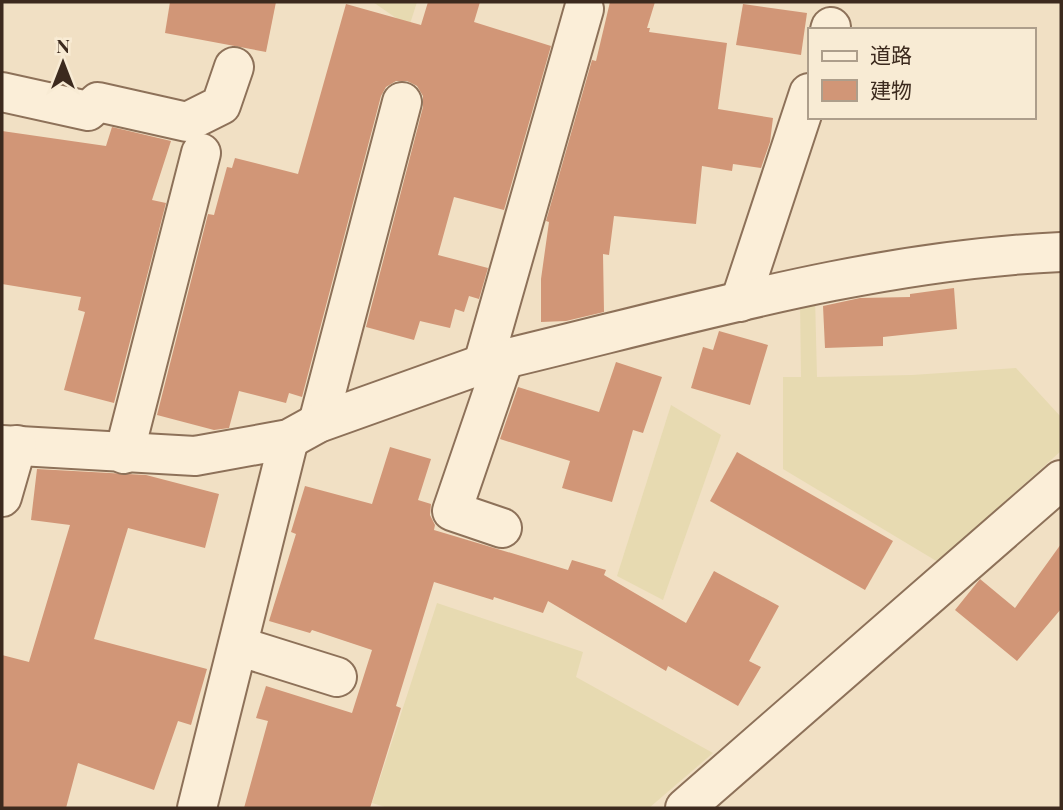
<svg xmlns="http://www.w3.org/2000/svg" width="1063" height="810" viewBox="0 0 1063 810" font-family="'Playfair Display','Noto Sans JP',serif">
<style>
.farmland{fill:#e7dab1}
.building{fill:#d19677}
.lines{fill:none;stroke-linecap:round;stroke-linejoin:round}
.minor-casing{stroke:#8d7159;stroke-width:42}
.minor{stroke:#fbeed8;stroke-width:38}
</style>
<rect width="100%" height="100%" fill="#f1e0c4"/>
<!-- farmland -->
<g class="farmland">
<polygon points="373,2 417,2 409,27"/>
<polygon points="815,296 817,377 912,375 1016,368 1061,417 1061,451 938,562 783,469 783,377 801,377 800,301"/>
<polygon points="671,405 721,435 663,600 617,576"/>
<polygon points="437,603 583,652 576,677 713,753 649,808 388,808 372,803"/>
</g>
<!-- building -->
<g class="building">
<polygon points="170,2 276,2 266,52 165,33"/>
<polygon points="428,2 480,2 474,22 551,46 504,210 454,197 438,255 488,268 479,299 469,296 464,312 455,309 450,328 420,321 414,340 366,327 423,107 423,96 417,86 407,81 396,81 386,87 381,96 302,397 289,393 286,403 239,391 229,428 214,430 157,415 208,214 214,215 227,167 232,168 235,158 298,174 346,4 421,25"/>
<polygon points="610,2 655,2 647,28 650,28 649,32 727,43 718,109 773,118 770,142 761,168 733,164 732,171 702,166 696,224 614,216 609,255 603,254 604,312 566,321 541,322 541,279 549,222 546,221 592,60 596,61"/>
<polygon points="743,4 807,13 801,55 736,45"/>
<polygon points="112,127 171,141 152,200 166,203 114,403 64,390 85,312 78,310 81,297 2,284 2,131 106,146"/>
<polygon points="954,288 957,329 883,337 883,346 825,348 823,306 860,298 910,297 910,294"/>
<polygon points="719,331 768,345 750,405 691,388 703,347 713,350"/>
<polygon points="616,362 662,377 643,433 633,430 612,502 562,488 570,461 500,439 518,387 599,412"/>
<polygon points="390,447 431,459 418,500 431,504 430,515 435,525 434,530 568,570 572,560 606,570 604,575 686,623 714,571 779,606 749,661 761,667 738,706 668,666 666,671 548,601 543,613 494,597 493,600 434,582 396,706 401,708 370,808 244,808 268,721 256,718 266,686 352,713 372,650 312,630 310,633 269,621 296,534 291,532 305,486 372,504"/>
<polygon points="737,452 893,541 865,590 710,501"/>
<polygon points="37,469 146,475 219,494 205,548 128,528 94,639 207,669 191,725 178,721 154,790 78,763 66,808 2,808 2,655 29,662 70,525 31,520"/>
<polygon points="1061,544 1061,609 1017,661 955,610 980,579 1015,608"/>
</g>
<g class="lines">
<!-- minor casing -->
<g class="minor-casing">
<g id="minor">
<polyline points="830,30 831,27"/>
<polyline points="2,92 88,111 98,102 187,122 221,105 234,67"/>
<polyline points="740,302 809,93"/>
<polyline points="483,364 584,9"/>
<polyline points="318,423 402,102"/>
<path d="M 2,445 L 195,456 L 289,439 L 318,423 L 483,364 L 504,359 C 688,315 872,260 1061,252"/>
<polyline points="124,454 201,153"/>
<polyline points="2,497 17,445"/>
<polyline points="502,528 452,511 504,359"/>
<polyline points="238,646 337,677"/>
<polyline points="197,808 289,439"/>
<polyline points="685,808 1061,480"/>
</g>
</g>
<!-- minor -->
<use href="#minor" class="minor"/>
</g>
<!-- border -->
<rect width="1063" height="810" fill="none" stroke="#3c2a1e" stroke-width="7"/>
<!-- legend -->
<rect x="808" y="28" width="228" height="91" fill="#f8ebd4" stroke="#ad9e8b" stroke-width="2"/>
<rect x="822" y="51" width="35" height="10" fill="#fbeed8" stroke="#ad9e8b" stroke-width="2"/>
<text x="870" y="63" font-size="21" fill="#3c2a1e">道路</text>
<rect x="822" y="80" width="35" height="21" fill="#d19677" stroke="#ad9e8b" stroke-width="2"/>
<text x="870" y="98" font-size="21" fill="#3c2a1e">建物</text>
<!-- north arrow -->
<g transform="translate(63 63)" stroke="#f8ebd4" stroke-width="5" paint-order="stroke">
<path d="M0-5L12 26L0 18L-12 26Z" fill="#3c2a1e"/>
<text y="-10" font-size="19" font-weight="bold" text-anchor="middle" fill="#3c2a1e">N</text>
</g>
</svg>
